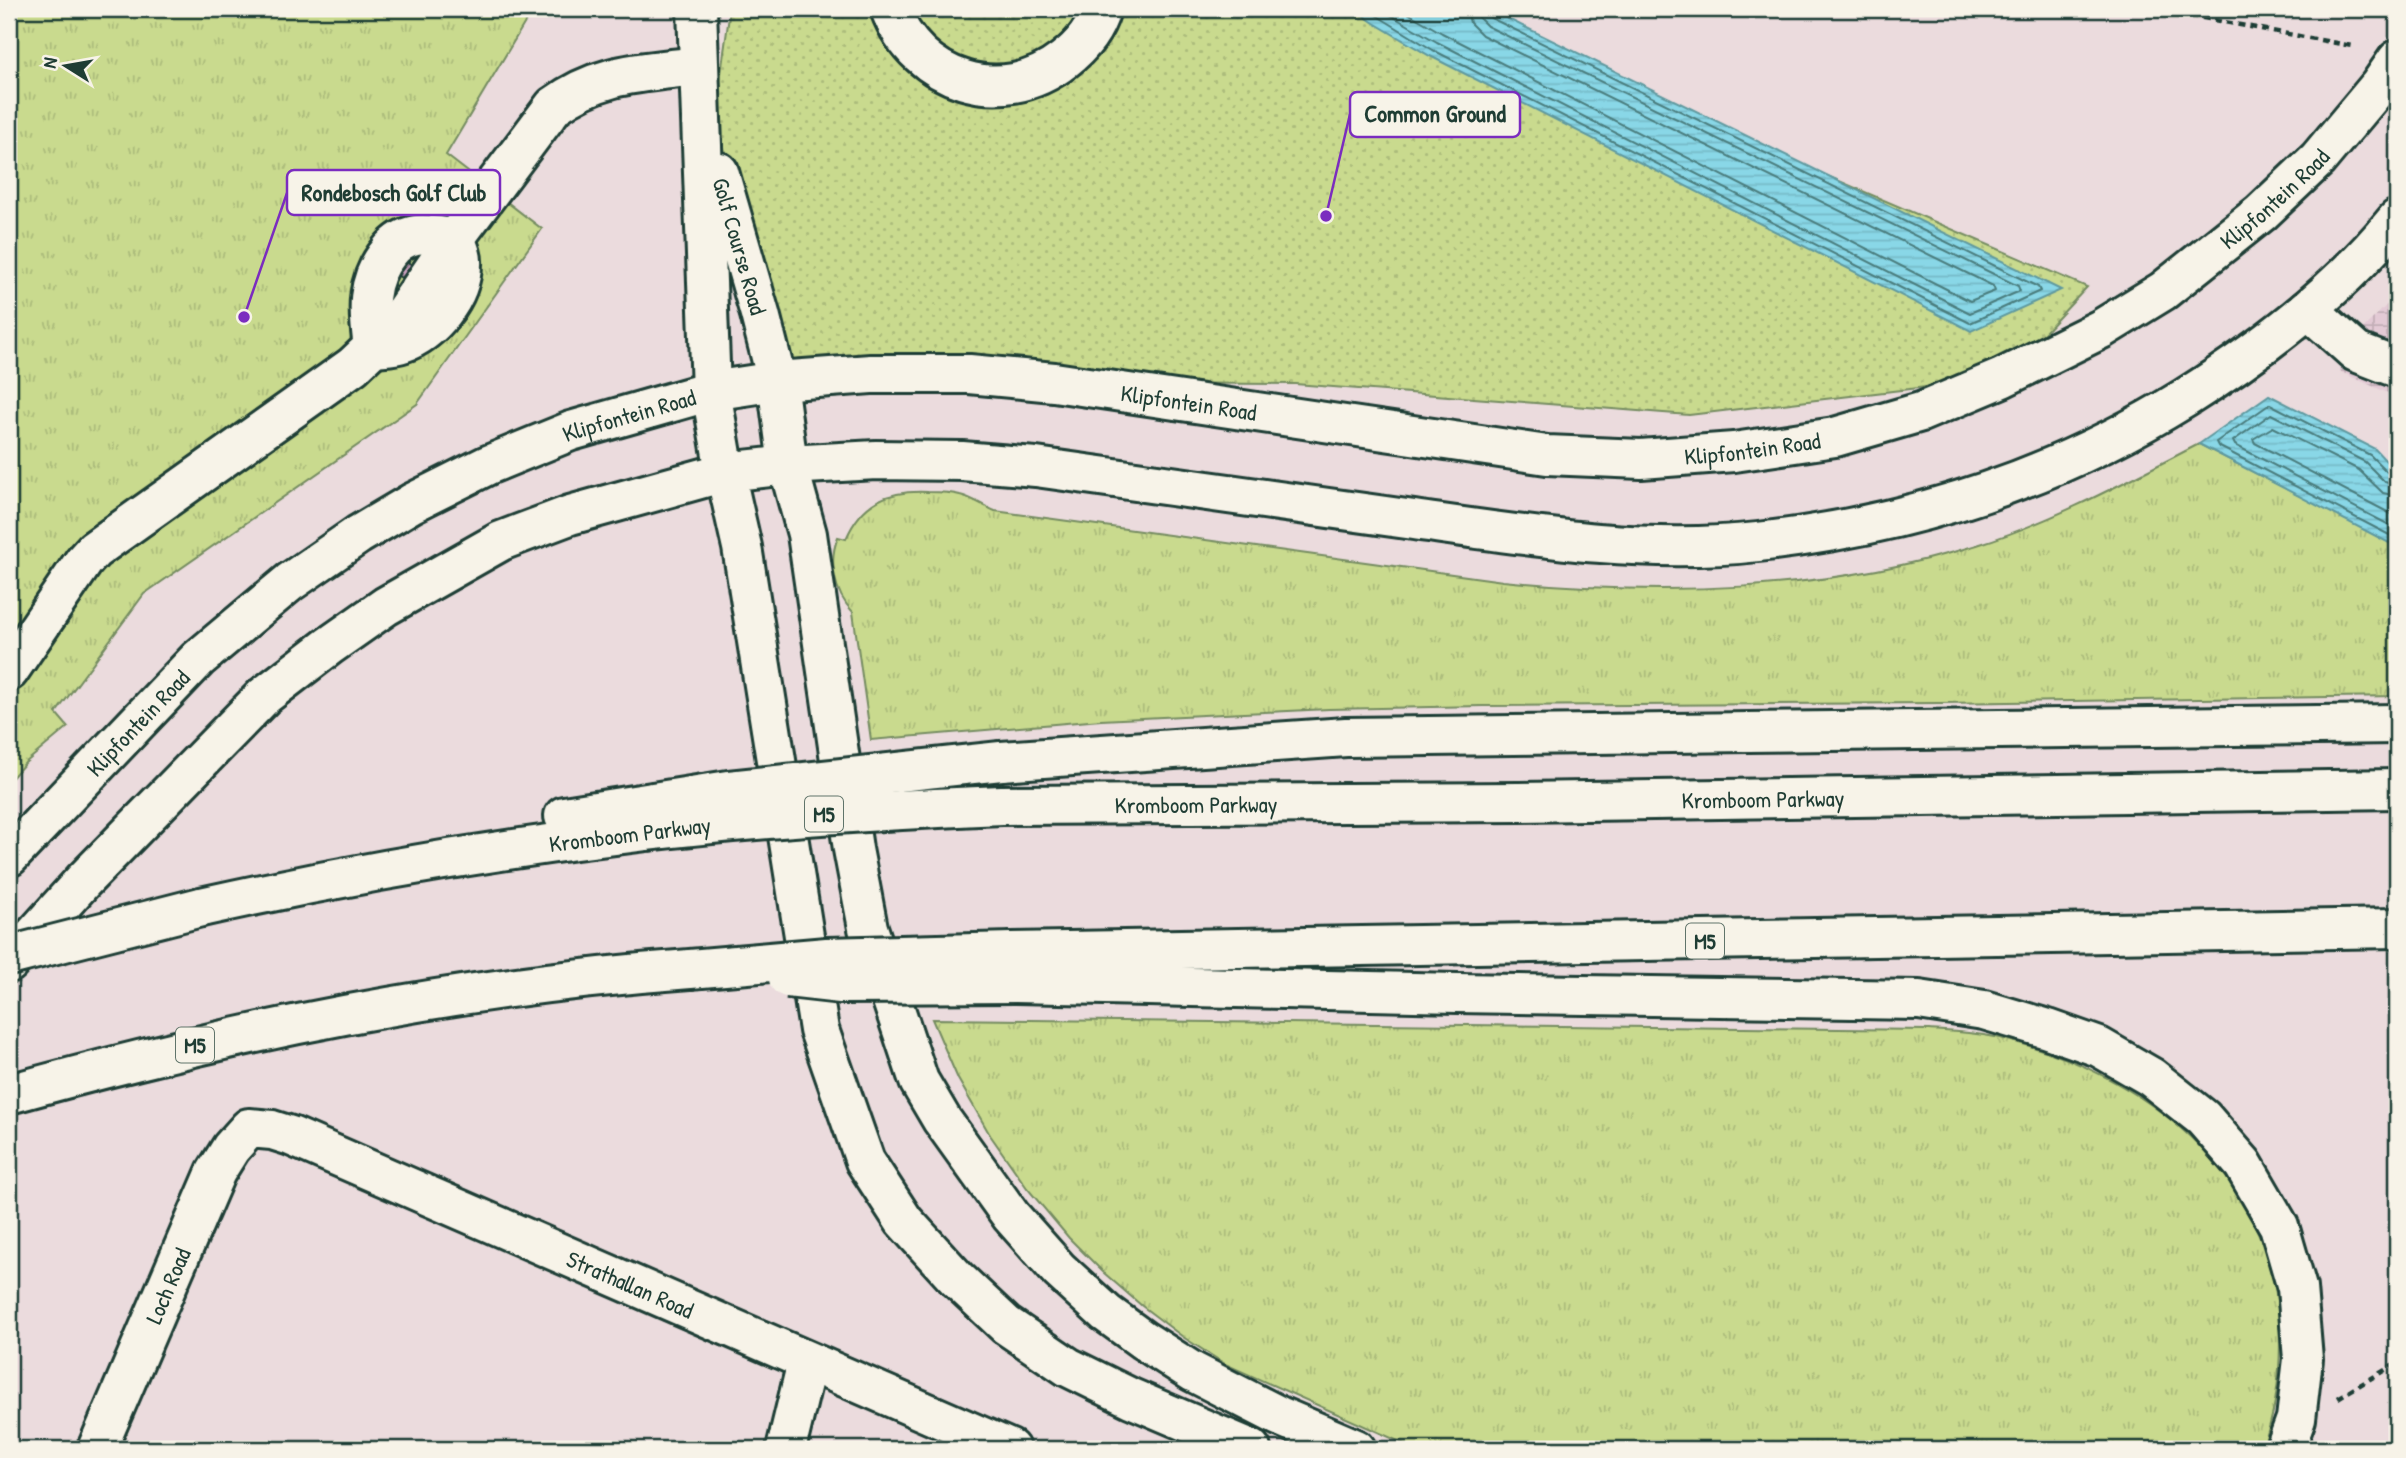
<svg xmlns="http://www.w3.org/2000/svg" width="2406" height="1458" viewBox="0 0 2406 1458" font-family="'Patrick Hand',sans-serif">
<style>
.industrial{fill:url(#industrial-grid)}
.grass{fill:url(#grass-tufts);stroke:#748c61;stroke-width:2}
.park{fill:url(#park-dots);stroke:#748c61;stroke-width:2}
.water{fill:url(#water-rules);stroke:#5f999f;stroke-width:2}
.lines{fill:none;stroke-linecap:round;stroke-linejoin:round}
.shore{stroke:#497b7c;stroke-width:2}
.building{fill:url(#building-cross-hatch);stroke:#1f3d34;stroke-width:2}
.minor-casing{stroke:#1f3d34;stroke-width:44}
.major-casing{stroke:#1f3d34;stroke-width:44}
.highway-casing{stroke:#1f3d34;stroke-width:44}
.path{stroke:#1f3d34;stroke-width:4.5;stroke-dasharray:7 5;stroke-linecap:butt}
.minor{stroke:#f7f3e8;stroke-width:38}
.major{stroke:#f7f3e8;stroke-width:38}
.highway{stroke:#f7f3e8;stroke-width:38}
.highway-bridge-casing{stroke:#1f3d34;stroke-width:44;stroke-linecap:butt}
.highway-bridge{stroke:#f7f3e8;stroke-width:38}
.labels{text-anchor:middle;dominant-baseline:central;stroke-width:5;stroke-linejoin:round;paint-order:stroke}
.shield{fill:#f7f3e8;stroke:#60746a;stroke-width:2}
.shield-label{font-size:21px;font-weight:bold;fill:#1f3d34}
.street-label{font-size:23px;fill:#1f3d34;stroke:#f7f3e8}
.leader{fill:none;stroke:#7b2cbf;stroke-width:2.5}
.callout-dot{fill:#7b2cbf;stroke:#f7f3e8;stroke-width:2.5}
.callout{fill:#f7f3e8;stroke:#7b2cbf;stroke-width:2.5}
.callout-label{font-size:24px;text-anchor:middle;font-weight:bold;fill:#1f3d34}
</style>
<defs>
<pattern id="industrial-grid" width="8" height="8" patternUnits="userSpaceOnUse" patternTransform="scale(1.75)"><rect width="8" height="8" fill="#e3cad5"/><path d="M0 4h8M4 0v8" fill="none" stroke="#c2aeb7"/></pattern>
<pattern id="grass-tufts" width="24" height="20" patternUnits="userSpaceOnUse" patternTransform="scale(1.75)"><rect width="24" height="20" fill="#c9da8e"/><path d="M3 7l-1-3M5 7V3M7 7l1-3M15 17l-1-3M17 17v-4M19 17l1-3" fill="none" stroke="#acbc7b"/></pattern>
<pattern id="park-dots" width="8" height="8" patternUnits="userSpaceOnUse" patternTransform="scale(1.75)"><rect width="8" height="8" fill="#c9da8e"/><path d="M2 2h.1M6 6h.1" fill="none" stroke="#acbc7b" stroke-width="1.8" stroke-linecap="round"/></pattern>
<pattern id="water-rules" width="6" height="5" patternUnits="userSpaceOnUse" patternTransform="scale(1.75)"><rect width="6" height="5" fill="#89d7e7"/><path d="M0 2.5h6" fill="none" stroke="#76b9c7"/></pattern>
<pattern id="building-cross-hatch" width="8" height="8" patternUnits="userSpaceOnUse" patternTransform="scale(1.75)"><rect width="8" height="8" fill="#cfa2c3"/><path d="M0 0l8 8M0 8l8-8" fill="none" stroke="#a7859f"/></pattern>
</defs>
<rect width="100%" height="100%" fill="#ebdbdd"/>
<filter id="ink" filterUnits="userSpaceOnUse"><feTurbulence type="fractalNoise" baseFrequency=".0143" numOctaves="2"/><feDisplacementMap in="SourceGraphic" scale="14" xChannelSelector="R" yChannelSelector="G"/><feConvolveMatrix kernelMatrix="1 2 1 2 8 2 1 2 1" color-interpolation-filters="sRGB"/></filter>
<g filter="url(#ink)">
<!-- industrial -->
<polygon class="industrial" points="2397,295 2397,397 2341,372 2336,355"/>
<!-- grass -->
<g class="grass">
<polygon points="9,9 533,9 446,155 542,229 417,404 144,594 56,713 68,727 25,763 9,781"/>
<path d="M 2199,444 L 2397,546 L 2397,696 L 1941,703 L 1483,706 L 1329,709 L 1101,720 L 871,740 L 853,612 C 834,593 828,561 838,537 L 846,539 C 862,501 889,490 928,492 C 939,492 950,492 960,495 C 973,498 983,506 995,511 L 1503,581 C 1660,596 1824,593 1977,545 C 2054,521 2127,481 2199,444 Z"/>
<path d="M 932,1019 L 1929,1030 C 1955,1032 1982,1033 2008,1040 C 2143,1074 2268,1171 2279,1318 C 2282,1363 2278,1407 2262,1449 L 1416,1449 L 1225,1364 L 1183,1337 L 1142,1306 L 1104,1273 L 1069,1238 L 1027,1188 L 990,1135 L 958,1079 Z"/>
</g>
<!-- park -->
<polygon class="park" points="730,9 1437,9 2087,287 2002,378 1689,415 1295,384 777,381 711,145"/>
<!-- water -->
<g class="water">
<polygon points="1354,9 1488,9 2061,290 1971,331 1430,56 1374,23"/>
<polygon points="2269,395 2375,449 2397,473 2397,547 2199,444"/>
</g>
<g class="lines">
<!-- shore -->
<g class="shore">
<polyline points="1366,9 1433,50 1970,323 2040,291 2038,287 1491,18 1487,14 1487,9"/>
<polyline points="1380,9 1437,42 1970,313 2020,291 2018,286 1487,26 1479,18 1478,9"/>
<polyline points="1401,9 1442,33 1970,301 1995,291 1993,286 1482,35 1470,23 1467,9"/>
<polyline points="2397,477 2390,475 2370,455 2270,404 2216,442 2218,446 2397,539"/>
<polyline points="2397,486 2385,482 2365,462 2271,414 2233,441 2235,445 2397,529"/>
<polyline points="2397,496 2383,493 2359,470 2273,427 2253,439 2255,443 2397,517"/>
</g>
</g>
<!-- building -->
<polygon class="building" points="404,259 417,269 407,282 394,273"/>
<g class="lines">
<!-- minor casing -->
<g class="minor-casing">
<g id="minor">
<polyline points="697,9 711,391"/>
<path d="M 890,9 C 917,81 1002,109 1064,60 C 1081,47 1095,30 1101,9"/>
<path id="s1" d="M 719,172 L 760,314 L 777,381"/>
<polyline points="2308,309 2356,352 2397,368"/>
<path d="M 373,347 C 368,312 365,281 389,252 C 396,243 404,237 416,235 C 428,233 443,237 455,238"/>
<path d="M 375,347 C 384,346 394,346 402,343 C 432,333 462,296 462,264 C 463,256 458,246 455,238"/>
<path d="M 9,671 L 84,561 L 94,550 L 353,366 L 373,347 L 394,327 L 455,238 L 554,106 C 600,72 643,73 698,66"/>
<path id="s2" d="M 97,1449 L 216,1172 L 231,1148 L 249,1128 L 272,1130 L 291,1136 L 1010,1449"/>
<polyline points="786,1449 807,1362"/>
</g>
</g>
<!-- major casing -->
<g class="major-casing">
<g id="major">
<path id="s3" d="M 9,857 L 198,659 L 290,582 L 358,535 L 412,503 L 488,465 L 571,431 L 711,391 L 777,381 L 871,374 L 969,374 L 1054,382 L 1547,455 L 1641,459 L 1734,452 L 1835,437 L 1921,412 L 2002,378 L 2101,329 L 2163,291 L 2261,213 L 2318,159 L 2379,86 L 2397,60"/>
<path d="M 9,963 L 83,881 L 264,696 L 329,646 L 386,606 L 501,541 L 570,515 L 725,472 L 788,465 L 876,460 L 962,461 L 1036,467 C 1162,485 1288,503 1414,520 C 1527,536 1644,555 1758,542 C 1910,525 2054,479 2185,398 C 2263,349 2339,291 2397,219"/>
</g>
</g>
<!-- highway casing -->
<g class="highway-casing">
<g id="highway">
<polyline points="777,381 788,465 807,534 853,849 868,928 919,1081 942,1120 1011,1216 1059,1270 1106,1313 1143,1340 1193,1372 1279,1416 1356,1449"/>
<polyline points="711,391 725,472 742,547 819,1030 865,1161 904,1221 957,1279 1006,1325 1068,1367 1131,1398 1251,1449"/>
<polyline points="1001,761 1346,737 2397,724"/>
<path id="s4" d="M 1002,805 L 1520,802 L 2397,789"/>
<polyline points="564,816 653,802"/>
<path d="M 201,907 C 348,874 496,849 647,831"/>
<polyline points="1012,952 2397,928"/>
<polyline points="1016,983 1457,993 1919,1000 1984,1010 2048,1029 2099,1047 2151,1077 2203,1118 2243,1164 2279,1226 2297,1288 2303,1359 2296,1419 2285,1449"/>
<path d="M 9,1094 C 233,1032 457,986 690,969"/>
</g>
</g>
<!-- path -->
<g class="path">
<polyline points="2155,9 2352,46"/>
<polyline points="2338,1398 2397,1363"/>
</g>
<!-- minor -->
<use href="#minor" class="minor"/>
<!-- major -->
<use href="#major" class="major"/>
<!-- highway -->
<use href="#highway" class="highway"/>
<!-- highway-bridge casing -->
<g class="highway-bridge-casing">
<g id="highway-bridge">
<polyline points="653,802 729,790 1001,761"/>
<path d="M 647,831 C 765,817 883,810 1002,805"/>
<polyline points="9,956 201,907"/>
<polyline points="690,969 827,957 1012,952"/>
<polyline points="788,978 841,984 1016,983"/>
</g>
</g>
<!-- highway-bridge -->
<use href="#highway-bridge" class="highway-bridge"/>
</g>
</g>
<g class="labels">
<!-- shield labels -->
<g class="shield">
<rect x="805" y="796.5" width="38" height="35" rx="5"/>
<rect x="1686" y="923.5" width="38" height="35" rx="5"/>
<rect x="176" y="1027.5" width="38" height="35" rx="5"/>
</g>
<g class="shield-label">
<text x="824" y="814">M5</text>
<text x="1705" y="941">M5</text>
<text x="195" y="1045">M5</text>
</g>
<!-- street labels -->
<g class="street-label">
<text stroke="none"><textPath href="#s3" startOffset="2497">Klipfontein Road</textPath></text>
<text stroke="none"><textPath href="#s1" startOffset="77">Golf Course Road</textPath></text>
<text stroke="none"><textPath href="#s3" startOffset="1340">Klipfontein Road</textPath></text>
<text stroke="none"><textPath href="#s3" startOffset="774">Klipfontein Road</textPath></text>
<text stroke="none"><textPath href="#s3" startOffset="1908">Klipfontein Road</textPath></text>
<text stroke="none"><textPath href="#s3" startOffset="186">Klipfontein Road</textPath></text>
<text stroke="none"><textPath href="#s4" startOffset="761">Kromboom Parkway</textPath></text>
<text stroke="none"><textPath href="#s4" startOffset="194">Kromboom Parkway</textPath></text>
<text transform="translate(630 834) rotate(-7)">Kromboom Parkway</text>
<text stroke="none"><textPath href="#s2" startOffset="178">Loch Road</textPath></text>
<text stroke="none"><textPath href="#s2" startOffset="770">Strathallan Road</textPath></text>
</g>
</g>
<!-- callouts -->
<path class="leader" d="M1326 216L1350 114M244 317L287 193"/>
<g class="callout-dot">
<circle cx="1326" cy="216" r="7"/>
<circle cx="244" cy="317" r="7"/>
</g>
<g class="callout">
<rect x="1350" y="92" width="170" height="45" rx="7"/>
<rect x="287" y="170" width="213" height="45" rx="7"/>
</g>
<g class="callout-label">
<text x="1435" y="122">Common Ground</text>
<text x="394" y="201">Rondebosch Golf Club</text>
</g>
<!-- margin -->
<rect width="2406" height="1458" fill="none" stroke="#f7f3e8" stroke-width="35"/>
<rect x="18" y="18" width="2371" height="1423" fill="none" stroke="#1f3d34" stroke-width="2.5" filter="url(#ink)"/>
<!-- north arrow -->
<g transform="translate(66 66) rotate(281)" stroke="#f7f3e8" stroke-width="5" paint-order="stroke">
<path d="M0-5L12 26L0 18L-12 26Z" fill="#1f3d34"/>
<text y="-10" font-size="19" font-weight="bold" text-anchor="middle" fill="#1f3d34">N</text>
</g>
</svg>
